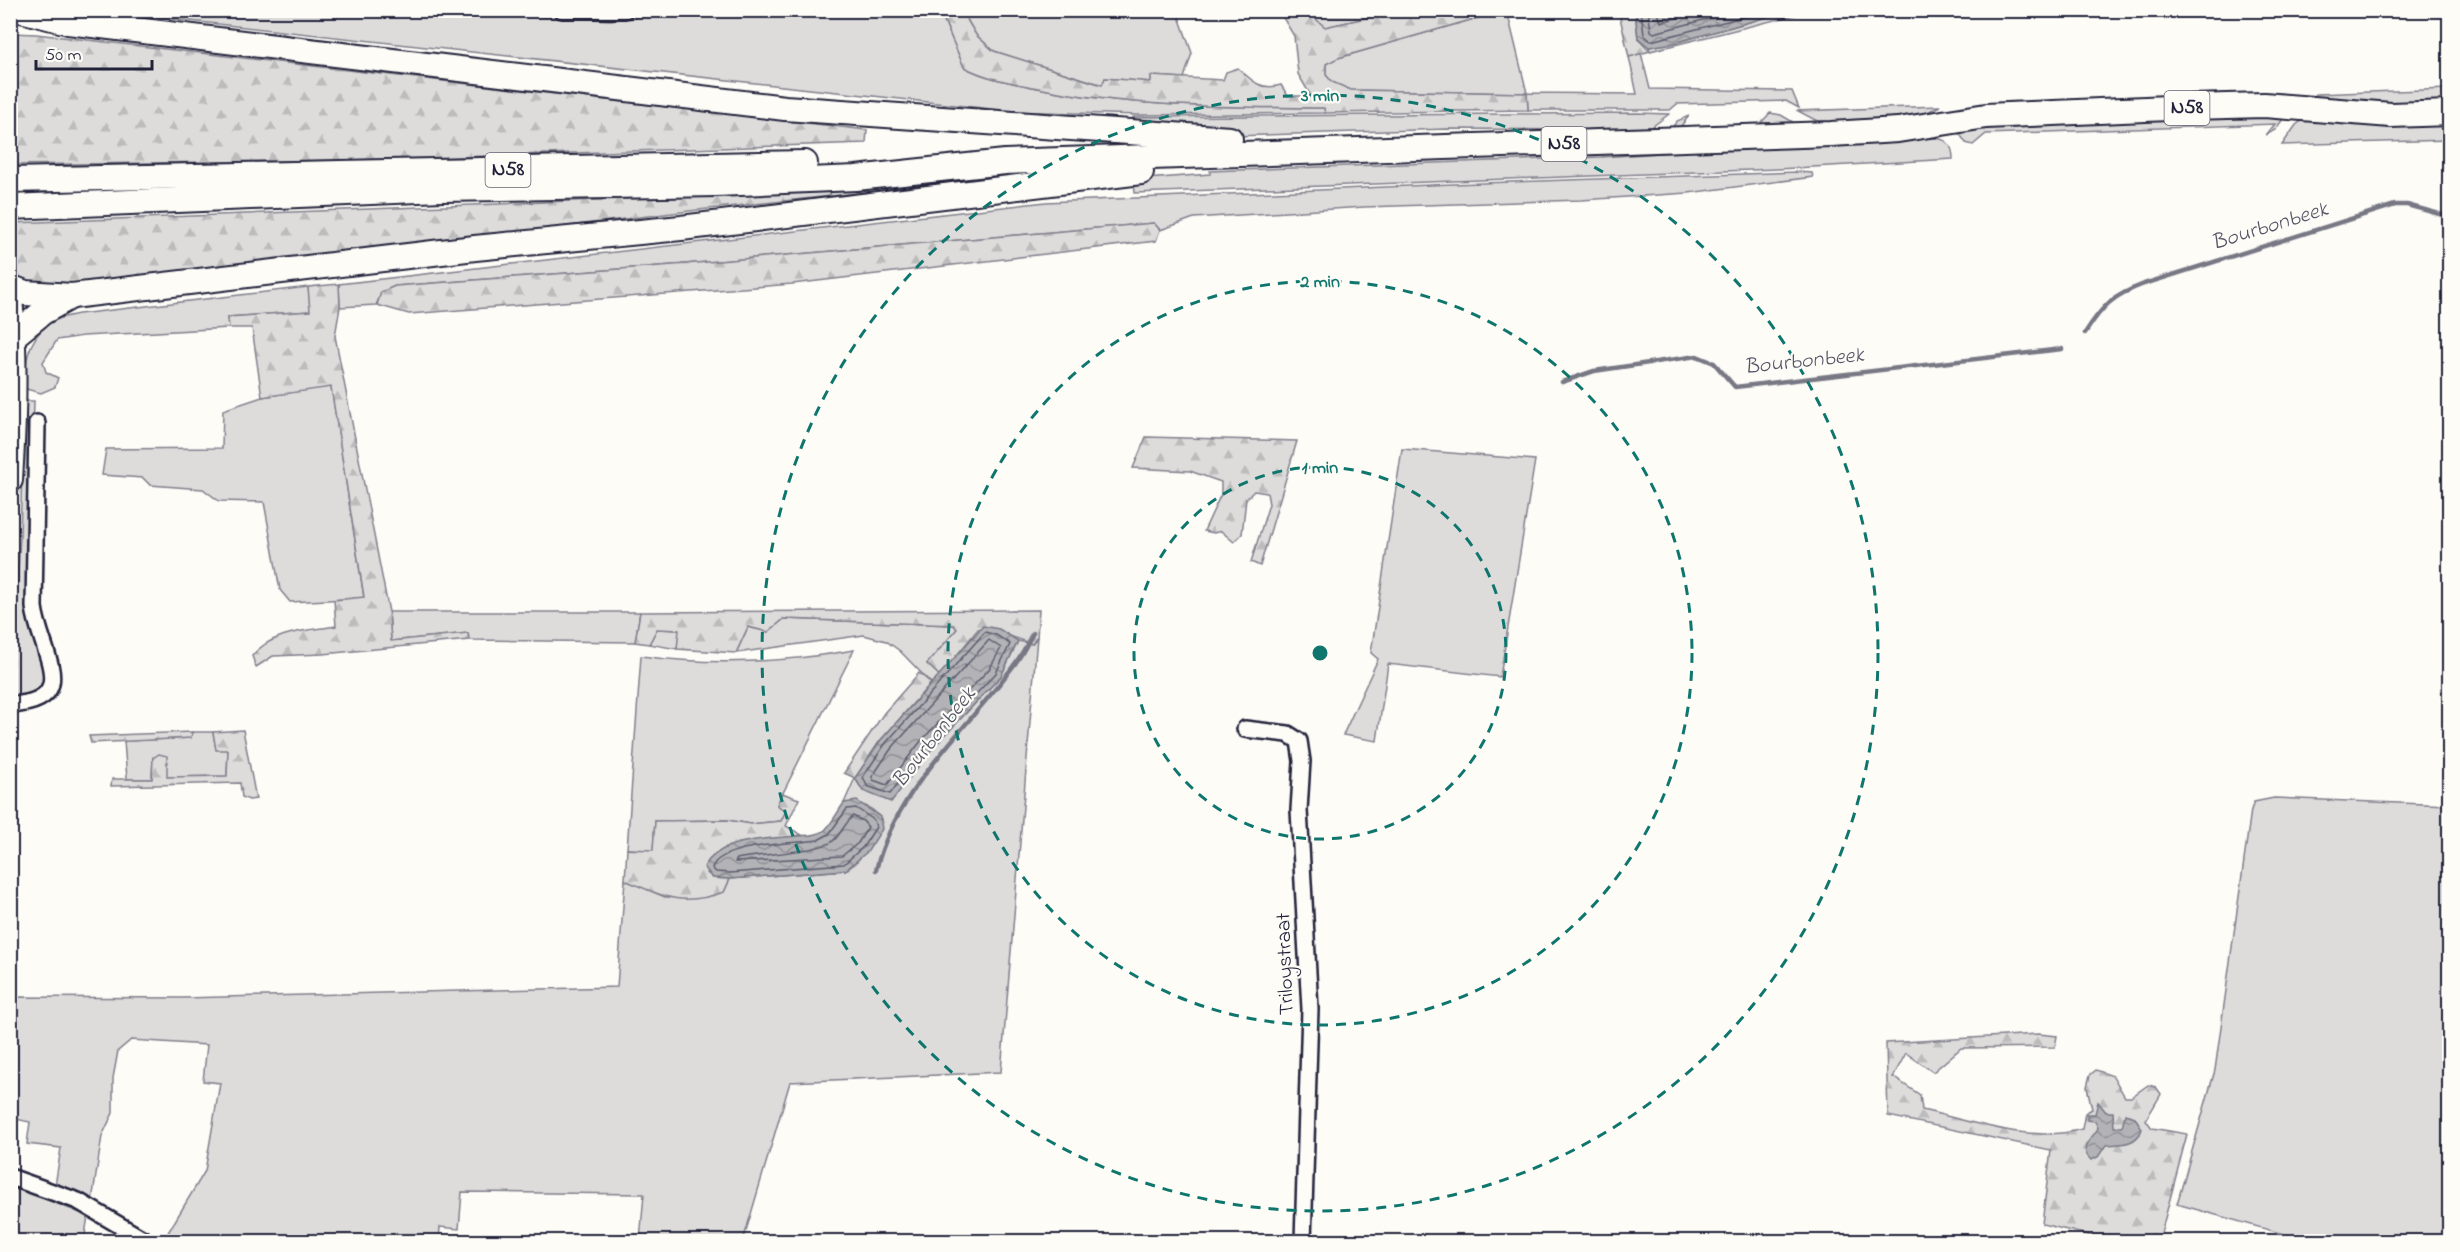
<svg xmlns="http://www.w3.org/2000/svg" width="2460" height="1252" viewBox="0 0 2460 1252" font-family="'Indie Flower',sans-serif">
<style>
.grass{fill:#dddcdb;stroke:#807f8b;stroke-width:1.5}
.forest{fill:url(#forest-firs);stroke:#807f8b;stroke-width:1.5}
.water{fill:url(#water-waves);stroke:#787885;stroke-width:1.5}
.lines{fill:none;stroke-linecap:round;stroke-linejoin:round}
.shore{stroke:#5c5c6d;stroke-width:1.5}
.stream{stroke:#787885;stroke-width:4.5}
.street-casing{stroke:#22223b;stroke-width:20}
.primary-casing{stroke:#22223b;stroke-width:28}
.street{stroke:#fdfcf7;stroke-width:15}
.primary{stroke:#fdfcf7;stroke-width:24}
.ring{fill:none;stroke:#0f766e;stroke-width:3;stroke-dasharray:10 8}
.labels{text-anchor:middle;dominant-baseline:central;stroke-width:4.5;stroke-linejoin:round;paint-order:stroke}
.shield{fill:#fdfcf7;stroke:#646373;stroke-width:1.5}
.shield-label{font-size:20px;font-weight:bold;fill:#22223b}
.street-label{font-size:21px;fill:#22223b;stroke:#fdfcf7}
.water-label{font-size:22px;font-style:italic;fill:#545466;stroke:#fdfcf7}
.centre{fill:#0f766e;stroke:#fdfcf7;stroke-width:3}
.ring-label{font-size:18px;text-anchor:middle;font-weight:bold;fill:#0f766e;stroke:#fdfcf7;stroke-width:4.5;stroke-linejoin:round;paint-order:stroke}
</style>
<defs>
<pattern id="forest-firs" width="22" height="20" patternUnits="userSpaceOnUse" patternTransform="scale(1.5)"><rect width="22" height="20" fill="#dddcdb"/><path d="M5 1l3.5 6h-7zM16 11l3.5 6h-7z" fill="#bdbcbd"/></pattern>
<pattern id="water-waves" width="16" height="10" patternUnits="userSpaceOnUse" patternTransform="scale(1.5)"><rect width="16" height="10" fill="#b2b2b7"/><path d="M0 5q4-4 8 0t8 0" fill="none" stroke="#909096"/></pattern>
</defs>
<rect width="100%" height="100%" fill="#fdfcf7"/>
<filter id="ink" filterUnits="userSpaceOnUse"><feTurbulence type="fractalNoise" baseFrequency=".0167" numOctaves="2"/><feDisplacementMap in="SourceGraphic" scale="12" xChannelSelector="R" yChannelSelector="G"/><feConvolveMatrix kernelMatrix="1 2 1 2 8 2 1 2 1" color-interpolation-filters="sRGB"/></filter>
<g filter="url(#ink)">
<!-- grass -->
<g class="grass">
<path d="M 406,10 L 610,20 L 635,18 L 653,10 L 940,11 L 964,67 C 987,79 1012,83 1038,88 C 1133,108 1228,107 1324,108 L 1325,113 L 1139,115 L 1010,111 L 99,11 Z"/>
<polygon points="962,11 1177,11 1192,53 1184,78 1151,76 1151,82 1105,78 1103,85 994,51 976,35"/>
<polygon points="1306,11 1398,11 1325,27"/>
<polygon points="1502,11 1507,11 1527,93 1637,94 1629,57 1641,53 1650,89 1792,91 1799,108 1786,101 1677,104 1670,110 1528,110 1527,93 1351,90 1332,82 1326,75 1326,63 1338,58"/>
<polygon points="1789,11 1807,12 1650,51 1649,47 1674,43"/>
<polygon points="2449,89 2449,105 2382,106 2314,97 2316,94"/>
<polygon points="1940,106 1917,117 1823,124 1798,111"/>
<polygon points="1638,113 1669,114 1649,129 1620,130 1446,129 1234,136 1132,129 1133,117"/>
<polygon points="1770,113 1781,115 1800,126 1670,130 1677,121 1689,116 1680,127 1759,125"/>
<polygon points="2286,115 2275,130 2266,135 2275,124 1986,134 1973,145 1966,143 1957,130"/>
<polygon points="2303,120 2449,124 2449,140 2282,145 2296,125"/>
<path d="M 1932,138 C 1946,138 1953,144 1953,159 L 1777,169 L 1135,193 L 1134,180 L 1210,174 L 1210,171 L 1601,157 L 1768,146 Z"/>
<polygon points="1798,172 1812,173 1813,177 1688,193 1581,200 1364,207 1194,218 1160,230 1154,223 673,265 395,286 382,292 376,305 340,307 339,284 1046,202 1453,184"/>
<polygon points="892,187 897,189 831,196 828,191 834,188"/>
<path d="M 308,287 L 311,311 L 228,317 L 229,328 L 83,336 L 57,340 L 43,362 L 46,372 L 58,378 L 55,387 L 41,393 L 26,389 C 23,365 28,340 48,324 C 55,318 69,316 79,314 Z"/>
<polygon points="331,386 364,598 290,602 280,590 264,502 219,501 203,489 150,485 143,478 102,475 106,449 222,448 223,410 262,397"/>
<polygon points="24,401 34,401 29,576 47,673 43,694 15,701 11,696 20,536"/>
<polygon points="1402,449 1535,460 1500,677 1388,664 1377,741 1343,735 1378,659 1371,653"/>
<polygon points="389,612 640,612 635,642 469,640 468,633 391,641"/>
<polygon points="784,619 954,625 957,629 927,664 940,676 931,683 900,651 886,641 864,635 736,653 748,627 768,632"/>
<polygon points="657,629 680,630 677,649 649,644"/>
<path d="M 1037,637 L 1001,1072 L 790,1082 L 743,1241 L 640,1241 L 644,1194 L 462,1192 L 459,1229 L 440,1227 L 439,1241 L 163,1241 L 205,1171 L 220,1083 L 203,1081 L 207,1045 L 131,1040 L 118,1051 L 113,1078 L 113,1113 L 102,1136 L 92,1201 L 55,1186 L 61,1148 L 27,1144 L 30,1122 L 11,1118 L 10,997 L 183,998 L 617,987 L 625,880 L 665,897 L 724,892 L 730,879 L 846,870 L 856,863 L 883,822 C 875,808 860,801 844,803 L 855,778 L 863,791 L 931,750 L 1001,676 L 1018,641 L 1032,644 Z"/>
<path d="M 854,650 L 777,805 L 786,811 L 781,821 L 751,824 L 727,820 L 655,821 L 653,851 L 627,849 L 641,656 C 713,666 782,663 854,650 Z"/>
<polygon points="192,732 213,732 216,749 228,749 227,776 166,777 153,758 152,779 127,779 124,741 191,738"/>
<polygon points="2274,798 2449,805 2449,1236 2444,1238 2445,1242 2308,1241 2177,1204 2215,1070 2251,810 2254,802"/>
<polygon points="10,1185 88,1216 84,1241 11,1241"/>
</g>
<!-- forest -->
<g class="forest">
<path d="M 940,11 L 962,11 L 976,35 L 994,51 L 1102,85 L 1105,78 L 1151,82 L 1151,76 L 1223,80 L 1226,72 L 1238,68 C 1252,81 1261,91 1281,85 L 1288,96 L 1311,96 L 1298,74 L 1294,36 L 1279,11 L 1306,11 L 1325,27 L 1398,11 L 1502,11 L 1338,58 L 1326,64 L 1326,75 L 1332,82 L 1351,90 L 1527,93 L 1528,110 L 1325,113 L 1324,108 C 1227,107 1133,108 1038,88 C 1012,83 987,79 964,67 Z"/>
<polygon points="1635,11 1638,38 1650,51 1629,57 1619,13"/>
<polygon points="11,33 36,34 867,130 866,143 403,159 11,165"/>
<polygon points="828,191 831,196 689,211 66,288 26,286 17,273 13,223"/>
<polygon points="1154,223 1160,230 1156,241 792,284 409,314 377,305 381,292 395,286 673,265"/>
<path d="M 339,284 L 340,307 L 335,336 L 389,612 L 391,641 L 468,633 L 469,640 L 323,654 L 273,656 L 256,667 L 252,656 C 272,631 307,631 336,626 L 334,600 L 364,597 L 331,387 L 262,397 L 252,328 L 229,328 L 228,317 L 310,311 L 308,287 Z"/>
<polygon points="1146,437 1297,441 1260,566 1251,562 1269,504 1267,493 1254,491 1246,499 1242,534 1234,542 1221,531 1214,533 1204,531 1221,494 1221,482 1190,471 1133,468"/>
<polygon points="1039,610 1037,637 1032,644 983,626 978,629 940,676 927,664 957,629 954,625 784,619 768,632 748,627 736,653 677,649 679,630 657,629 649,644 635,642 640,612"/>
<polygon points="919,673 931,683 880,741 855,778 844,773 884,713"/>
<polygon points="243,730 256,799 249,800 242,797 240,783 111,786 112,779 152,779 153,758 159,754 167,756 167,777 227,776 228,750 216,750 213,732"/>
<polygon points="192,732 191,738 91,743 89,736"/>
<path d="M 782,793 L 799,799 L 786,826 L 802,835 L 726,847 L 707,873 L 713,878 L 730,879 L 724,892 C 682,907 664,897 625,880 L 627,849 L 653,850 L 655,821 L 727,820 L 751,824 L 781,821 L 786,811 L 777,805 Z"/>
<path d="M 2039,1034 L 2057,1036 L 2055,1047 L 1961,1048 L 1933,1072 L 1906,1053 L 1893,1077 L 1920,1095 L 1922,1110 C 1971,1121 2032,1144 2082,1129 L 2085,1113 L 2092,1109 L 2087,1087 L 2090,1075 L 2096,1070 L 2113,1076 L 2125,1097 L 2131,1097 L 2148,1085 L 2156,1087 L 2161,1094 L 2146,1120 L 2152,1128 L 2187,1134 L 2159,1241 L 2113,1241 L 2042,1224 L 2051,1150 L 1888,1116 L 1886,1043 Z"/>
</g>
<!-- water -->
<g class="water">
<polygon points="1635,11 1635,10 1789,11 1674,43 1649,47 1638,38"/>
<polygon points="983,626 999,629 1018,641 1001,676 931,750 891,802 863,791 855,778 880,741"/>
<path d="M 857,801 L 880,817 L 882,829 L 868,851 L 846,870 L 730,879 L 713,878 L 704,867 C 721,837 769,839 798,836 C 807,835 818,836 825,830 C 832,823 838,811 844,803 Z"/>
<path d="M 2098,1102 L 2106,1112 L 2113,1112 L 2114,1127 L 2122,1127 L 2125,1114 L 2135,1117 L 2142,1129 C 2137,1145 2121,1144 2106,1145 L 2098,1157 L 2091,1160 C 2077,1147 2092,1140 2098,1128 L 2095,1121 L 2087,1120 L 2087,1114 L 2095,1114 Z"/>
</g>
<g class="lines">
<!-- shore -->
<g class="shore">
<polyline points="1641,10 1644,35 1651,41 1769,10"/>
<polyline points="1648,10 1651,31 1654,33 1741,10"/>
<polyline points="1657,10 1661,22 1707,10"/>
<polygon points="985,632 996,635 1010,644 996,673 927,746 890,794 867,786 863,777 885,744"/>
<polygon points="989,640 1001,648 990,668 921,741 887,785 873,780 872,777 891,749"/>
<path d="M 856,808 L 874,820 L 876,827 L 863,847 L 844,864 L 730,873 L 716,872 L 712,868 C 720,843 795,844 818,840 L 829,834 L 847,809 Z"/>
<path d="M 853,816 L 863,821 L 868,827 L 858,843 L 842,856 L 735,862 L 737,859 C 759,854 819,852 833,841 C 841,834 845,823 853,816 Z"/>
</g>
<!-- stream -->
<g class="stream">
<path d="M 2085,333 C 2103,305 2112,296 2144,284 L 2395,205 L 2407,205 L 2450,217"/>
<polyline points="1562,382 1594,371 1697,356 1714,363 1735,387 2062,349"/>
<path d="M 876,870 C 897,787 965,732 1014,665 C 1022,655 1027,644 1033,633"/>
</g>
<!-- street casing -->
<g class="street-casing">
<g id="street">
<polyline points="562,10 625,10"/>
<path d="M 10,705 C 83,701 39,651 34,607 L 37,423"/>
<polyline points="1245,729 1288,734 1299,741 1302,761 1299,810 1310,1009 1303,1242"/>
<polyline points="10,1177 78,1201 148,1242"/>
</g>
</g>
<!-- primary casing -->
<g class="primary-casing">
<g id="primary">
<polyline points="21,10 68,22 785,108 1230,139"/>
<polyline points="10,180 805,163"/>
<polyline points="10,207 442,189 716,184 856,178 1005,162 1831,134 1898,130 1986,116 2191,107 2264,105 2391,115 2450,113"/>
<polyline points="10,287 25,293 72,296 475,248 681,228 1141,172"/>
<path d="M 10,298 C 16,359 14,419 10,480"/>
<polyline points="10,339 43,312 70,297"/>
</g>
</g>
<!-- street -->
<use href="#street" class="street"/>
<!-- primary -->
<use href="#primary" class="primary"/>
</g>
</g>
<!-- distance rings -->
<g class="ring">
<circle cx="1320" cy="653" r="186"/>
<circle cx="1320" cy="653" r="372"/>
<circle cx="1320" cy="653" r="558"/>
</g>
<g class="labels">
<!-- shield labels -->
<g class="shield">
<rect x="2164.5" y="91" width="45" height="34" rx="4.5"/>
<rect x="1541.5" y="127" width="45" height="34" rx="4.5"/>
<rect x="485.5" y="153" width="45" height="34" rx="4.5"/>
</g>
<g class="shield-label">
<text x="2187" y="108">N58</text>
<text x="1564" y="144">N58</text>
<text x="508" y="170">N58</text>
</g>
<!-- street labels -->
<g class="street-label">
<text transform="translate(1286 964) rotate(-92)">Triloystraat</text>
</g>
<!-- water labels -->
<g class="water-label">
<text transform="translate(2270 227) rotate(-17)">Bourbonbeek</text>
<text transform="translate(1804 362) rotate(-6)">Bourbonbeek</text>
<text transform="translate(935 738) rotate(-52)">Bourbonbeek</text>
</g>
</g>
<circle cx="1320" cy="653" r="9" class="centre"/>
<g class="ring-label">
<text x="1320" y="101">3 min</text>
<text x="1320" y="287">2 min</text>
<text x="1320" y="473">1 min</text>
</g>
<!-- margin -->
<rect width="2460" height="1252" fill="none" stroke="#fdfcf7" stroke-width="36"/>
<rect x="18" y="18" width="2424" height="1216" fill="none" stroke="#22223b" stroke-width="2" filter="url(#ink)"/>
<!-- scale -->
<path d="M36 60v9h116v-9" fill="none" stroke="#22223b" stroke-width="3"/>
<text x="45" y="60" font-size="18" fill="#22223b" stroke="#fdfcf7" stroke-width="4.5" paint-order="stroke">50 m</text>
</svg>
